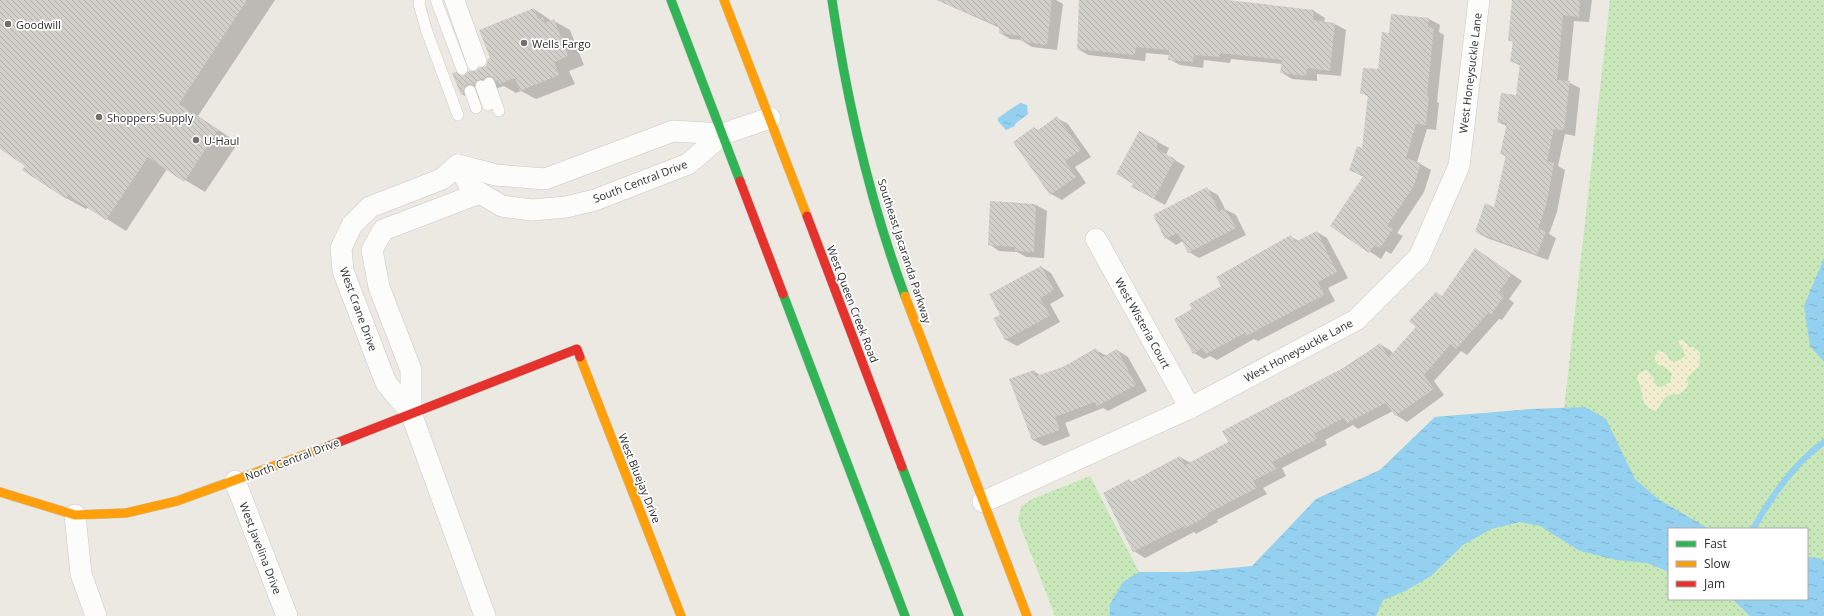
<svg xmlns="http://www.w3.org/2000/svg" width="1824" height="616" viewBox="0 0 1824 616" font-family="'Open Sans',sans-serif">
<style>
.green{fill:url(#green-dots);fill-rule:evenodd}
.sand{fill:url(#sand-dots)}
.water{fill:url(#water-ripples)}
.shadow{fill:#0003}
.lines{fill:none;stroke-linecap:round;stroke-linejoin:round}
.stream{stroke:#94d0ef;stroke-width:6}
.building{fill:url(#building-back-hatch)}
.lane-casing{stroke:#c9c8c7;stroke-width:12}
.street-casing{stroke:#c9c8c7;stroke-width:22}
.fast-casing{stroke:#c9c8c7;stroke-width:10}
.slow-casing{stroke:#c9c8c7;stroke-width:10}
.jam-casing{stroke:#c9c8c7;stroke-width:10}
.lane{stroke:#fcfcfb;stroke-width:11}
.street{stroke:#fcfcfb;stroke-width:21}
.fast{stroke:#30b455;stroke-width:9}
.slow{stroke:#ff9f0a;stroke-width:9}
.jam{stroke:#e5322d;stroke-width:9}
.poi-dot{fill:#706f6c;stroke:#fff;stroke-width:1.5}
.labels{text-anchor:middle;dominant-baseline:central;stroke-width:3.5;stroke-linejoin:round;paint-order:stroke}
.poi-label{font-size:11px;fill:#2d2d2d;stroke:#fff;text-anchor:start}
.street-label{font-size:11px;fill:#2d2d2d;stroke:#fff}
</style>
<defs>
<pattern id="green-dots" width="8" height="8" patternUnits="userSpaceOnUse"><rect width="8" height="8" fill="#c9e8ba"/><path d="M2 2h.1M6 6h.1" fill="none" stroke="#adc7a0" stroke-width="1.8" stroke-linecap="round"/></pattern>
<pattern id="sand-dots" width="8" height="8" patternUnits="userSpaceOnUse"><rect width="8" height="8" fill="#f1eed0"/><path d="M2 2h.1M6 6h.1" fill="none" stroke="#cfccb3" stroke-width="1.8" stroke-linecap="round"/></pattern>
<pattern id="water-ripples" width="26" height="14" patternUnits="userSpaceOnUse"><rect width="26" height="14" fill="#94d0ef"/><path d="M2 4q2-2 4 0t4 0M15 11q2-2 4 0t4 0" fill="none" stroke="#80b3cd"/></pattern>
<pattern id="building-back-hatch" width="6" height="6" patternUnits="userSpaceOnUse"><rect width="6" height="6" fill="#d1cfc9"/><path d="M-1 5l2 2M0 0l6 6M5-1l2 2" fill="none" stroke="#b4b2ad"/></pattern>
</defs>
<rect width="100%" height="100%" fill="#ece9e2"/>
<!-- green -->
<path class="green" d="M 1610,0 L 1824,0 L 1824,616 L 1055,616 L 1018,520 L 1021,507 L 1030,500 L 1090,476 L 1139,572 L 1189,572 L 1252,567 L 1316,499 L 1380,470 L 1435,417 L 1531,409 L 1564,409 ZM 1669,529 L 1807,529 L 1807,599 L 1669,599 Z"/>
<!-- sand -->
<path class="sand" d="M 1683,340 L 1689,347 L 1693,347 L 1700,353 L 1699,366 L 1687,378 L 1688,385 C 1679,400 1674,391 1666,397 C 1662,400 1660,407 1656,411 C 1637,405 1646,392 1637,380 L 1638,374 L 1646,370 L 1653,377 L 1656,386 L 1662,387 L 1670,382 L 1672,374 L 1665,367 L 1658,365 L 1654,358 L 1658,351 L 1666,353 L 1670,361 L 1678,361 L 1685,356 L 1683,349 L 1677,341 Z"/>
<!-- water -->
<g class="water">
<polygon points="1020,103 1027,105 1028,114 1015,124 1015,126 1006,130 998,121 998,118"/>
<polygon points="1824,258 1824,362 1810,346 1804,306"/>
<polygon points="1585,407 1606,419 1635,479 1658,499 1709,529 1669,529 1669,572 1647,563 1616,560 1580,551 1540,526 1520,522 1491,529 1463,545 1431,576 1405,591 1383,600 1376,616 1110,616 1110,604 1123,582 1139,572 1189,572 1252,566 1316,499 1380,470 1435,417 1531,409"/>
<polygon points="1807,557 1819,558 1824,561 1824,616 1750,616 1732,599 1807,599"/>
</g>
<!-- shadow -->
<g class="shadow">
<polygon points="0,0 275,0 198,116 238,143 205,192 167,169 126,231 88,207 86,209 66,198 26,166 0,148"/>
<polygon points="937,0 1056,0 1063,4 1057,50 1032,47 1021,40 1010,39 1000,33 1000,28"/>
<polygon points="1081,0 1209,0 1314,11 1325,18 1324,22 1335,24 1346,30 1341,76 1317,74 1317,81 1292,79 1281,72 1282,64 1231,59 1230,63 1204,60 1203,68 1180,65 1169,59 1169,55 1146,53 1145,61 1088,55 1078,49"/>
<polygon points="1513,0 1592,0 1589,22 1574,21 1568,82 1580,88 1575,136 1565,134 1558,166 1565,170 1557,212 1549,234 1556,238 1548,260 1487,238 1476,232 1495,208 1506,157 1502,154 1508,127 1498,122 1517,96 1521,66 1511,61 1513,42 1510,40"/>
<polygon points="534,9 549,19 551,22 554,21 570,30 584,65 569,71 575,84 536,99 521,91 516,93 504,86 483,93 477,103 462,94 455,73 462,76 475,73 487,66 491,58"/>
<polygon points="1429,19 1440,25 1439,32 1444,35 1437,102 1439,103 1436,130 1427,129 1417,162 1431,170 1424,192 1397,233 1403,236 1391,254 1386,251 1381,259 1331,226 1364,177 1350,170 1363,149 1369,97 1362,93 1379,70 1390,34"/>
<polygon points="1057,118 1068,124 1091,157 1075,167 1086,183 1062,200 1051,194 1034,128 1038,130"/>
<polygon points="1139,132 1169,148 1166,155 1185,166 1165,205 1143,193 1134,184"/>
<polygon points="1207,189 1218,195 1225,209 1236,215 1246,235 1199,258 1189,252 1183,241 1176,245 1166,238"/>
<polygon points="1036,205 1047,211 1044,258 1026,257 1017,252 999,251 989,244"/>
<polygon points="1317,232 1327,238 1348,278 1328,288 1335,301 1258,341 1254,339 1217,360 1210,356 1204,359 1194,353 1194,309 1291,237 1299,241"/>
<polygon points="1486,256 1522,281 1509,299 1514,303 1502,320 1499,319 1467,355 1461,351 1434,381 1444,395 1407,422 1396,415 1393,411 1358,429 1353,425 1325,440 1327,445 1282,468 1286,476 1263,488 1267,494 1217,520 1218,522 1196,534 1194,532 1145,558 1134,551 1129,481 1132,482 1180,457 1191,463 1229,443 1380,344 1391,351 1393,354 1443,296"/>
<polygon points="1041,267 1051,273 1064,296 1050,304 1060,322 1017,346 1006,340 995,319 1001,316"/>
<polygon points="1096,350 1107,356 1117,350 1128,357 1147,391 1108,411 1103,408 1065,423 1070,436 1044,446 1033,440 1011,380 1034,371 1041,376 1063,367"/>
</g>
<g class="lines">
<!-- stream -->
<path class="stream" d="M 1753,529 C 1771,497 1794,463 1824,442"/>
</g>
<!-- building -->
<g class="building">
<polygon points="0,0 247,0 179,104 218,130 184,182 148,157 106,220 68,195 66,199 22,170 25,166 0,149"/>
<polygon points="936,0 1052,0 1047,45 1020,41 1021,36 999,33 999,26"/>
<polygon points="1079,0 1228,0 1314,10 1313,20 1335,23 1330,71 1307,68 1306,76 1280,73 1282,60 1220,53 1220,57 1194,55 1193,62 1168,60 1169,50 1136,47 1135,55 1077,49"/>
<polygon points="1512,0 1580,0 1579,17 1563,15 1557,80 1570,81 1564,130 1554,129 1547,161 1554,163 1546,206 1538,229 1546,231 1537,255 1475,232 1485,203 1494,207 1506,155 1500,154 1507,123 1497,122 1501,93 1516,95 1520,63 1510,62 1513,41 1508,41"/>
<polygon points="534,8 538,19 543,17 545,23 554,19 568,56 554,62 559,75 520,91 515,78 499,84 498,80 496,81 493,77 487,76 483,79 478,80 474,85 468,84 465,86 463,94 461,95 452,73 456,72 461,76 465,75 469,71 476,71 479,68 486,66 488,59 490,58 479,30"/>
<polygon points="1391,14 1429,18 1428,27 1434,28 1427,96 1429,96 1426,125 1416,124 1406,158 1421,163 1414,186 1387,226 1393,229 1380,248 1375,245 1369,253 1330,226 1364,175 1349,171 1357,146 1362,148 1368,94 1360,94 1363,68 1378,69 1382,32 1389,33"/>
<polygon points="1057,116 1081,150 1065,161 1076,177 1050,195 1013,142 1034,127 1037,131"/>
<polygon points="1139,131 1159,141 1156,149 1175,159 1154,199 1131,187 1133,184 1116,174"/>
<polygon points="1207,187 1219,211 1225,208 1236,228 1188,253 1178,233 1165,239 1153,215"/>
<polygon points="990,201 1036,204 1034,252 1015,251 1015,247 988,245"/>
<polygon points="1317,231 1337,272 1318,282 1324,295 1246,336 1245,333 1206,354 1202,348 1193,354 1174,319 1192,309 1189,304 1221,286 1216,277 1291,235 1295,242"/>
<polygon points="1475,248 1512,274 1499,292 1504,296 1491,315 1488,313 1456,349 1451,344 1424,375 1434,389 1395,416 1386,403 1347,423 1344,418 1314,434 1317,439 1272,462 1276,469 1253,481 1257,488 1207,514 1208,516 1185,528 1184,526 1133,552 1103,493 1129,479 1131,482 1180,456 1185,465 1228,442 1222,431 1353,363 1380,343 1389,357 1416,327 1409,321 1436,292 1442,296"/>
<polygon points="1041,266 1054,290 1040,298 1050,316 1005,340 993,318 1000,315 989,294"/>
<polygon points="1096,348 1101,358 1117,349 1136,385 1097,406 1095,402 1055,417 1060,430 1032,440 1009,379 1034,370 1036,376 1063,367"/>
</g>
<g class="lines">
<!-- lane casing -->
<g class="lane-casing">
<g id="lane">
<polyline points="420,0 419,4 427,32 458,115"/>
<polyline points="436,0 462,69"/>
<polyline points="450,0 473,65"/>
<polyline points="459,0 481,61"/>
<polyline points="489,83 499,111"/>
<polyline points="481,86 488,105"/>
<polyline points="470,91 476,108"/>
</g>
</g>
<!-- street casing -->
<g class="street-casing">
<g id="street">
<polyline points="458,165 442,179 370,207 352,225 341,248 343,271 386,383 411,413 485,616"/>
<polyline points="458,165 471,188 502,206 532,210 566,207 595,200 688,164 723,134 770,118"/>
<polyline points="458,165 496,175 545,179 673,131 723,134"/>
<polyline points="1096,239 1190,408"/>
<polyline points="411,413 411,370 379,287 372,250 383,230 480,193"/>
<polyline points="235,481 287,616"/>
<polyline points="983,502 1190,408 1356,320 1419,257 1459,166 1479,0"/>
<polyline points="75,515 81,574 96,616"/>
</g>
</g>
<!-- fast casing -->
<g class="fast-casing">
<g id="fast">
<polyline points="671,0 740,181"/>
<path d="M 832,0 C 847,102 869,199 905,296"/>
<polyline points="783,294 905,616"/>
<polyline points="902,467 959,616"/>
</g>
</g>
<!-- slow casing -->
<g class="slow-casing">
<g id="slow">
<polyline points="724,0 807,216"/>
<polyline points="905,296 1027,616"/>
<polyline points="580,357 681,616"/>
<polyline points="0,492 75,515 126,513 177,501 329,446"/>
</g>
</g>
<!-- jam casing -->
<g class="jam-casing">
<g id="jam">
<polyline points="740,181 783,294"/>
<polyline points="807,216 902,467"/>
<polyline points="329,446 577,349 580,357"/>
</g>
</g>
<!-- lane -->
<use href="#lane" class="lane"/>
<!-- street -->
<use href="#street" class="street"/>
<!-- fast -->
<use href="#fast" class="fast"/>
<!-- slow -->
<use href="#slow" class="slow"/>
<!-- jam -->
<use href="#jam" class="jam"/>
</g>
<!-- markers -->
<g class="poi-dot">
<circle cx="8" cy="24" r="4"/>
<circle cx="524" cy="43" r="4"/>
<circle cx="99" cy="117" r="4"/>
<circle cx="196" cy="140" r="4"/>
</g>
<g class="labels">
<!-- poi labels -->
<g class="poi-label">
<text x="16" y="24">Goodwill</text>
<text x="532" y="43">Wells Fargo</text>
<text x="107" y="117">Shoppers Supply</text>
<text x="204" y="140">U-Haul</text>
</g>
<!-- street labels -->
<g class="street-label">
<text transform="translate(1470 73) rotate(-83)">West Honeysuckle Lane</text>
<text transform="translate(640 181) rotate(-21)">South Central Drive</text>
<text transform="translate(905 251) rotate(72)">Southeast Jacaranda Parkway</text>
<text transform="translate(853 304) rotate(69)">West Queen Creek Road</text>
<text transform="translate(359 309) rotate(70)">West Crane Drive</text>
<text transform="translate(1143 323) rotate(61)">West Wisteria Court</text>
<text transform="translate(1298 350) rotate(-28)">West Honeysuckle Lane</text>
<text transform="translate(292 459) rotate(-21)">North Central Drive</text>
<text transform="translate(640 478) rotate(68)">West Bluejay Drive</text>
<text transform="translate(261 548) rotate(69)">West Javelina Drive</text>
</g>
</g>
<!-- legend -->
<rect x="1668" y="528" width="140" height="72" fill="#ffffff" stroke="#ababab"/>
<rect x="1676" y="541" width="20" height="6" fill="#30b455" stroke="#ababab"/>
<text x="1704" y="548" font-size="12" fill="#2d2d2d">Fast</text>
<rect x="1676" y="561" width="20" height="6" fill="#ff9f0a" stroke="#ababab"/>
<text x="1704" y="568" font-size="12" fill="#2d2d2d">Slow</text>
<rect x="1676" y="581" width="20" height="6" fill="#e5322d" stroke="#ababab"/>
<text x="1704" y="588" font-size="12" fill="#2d2d2d">Jam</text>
</svg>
